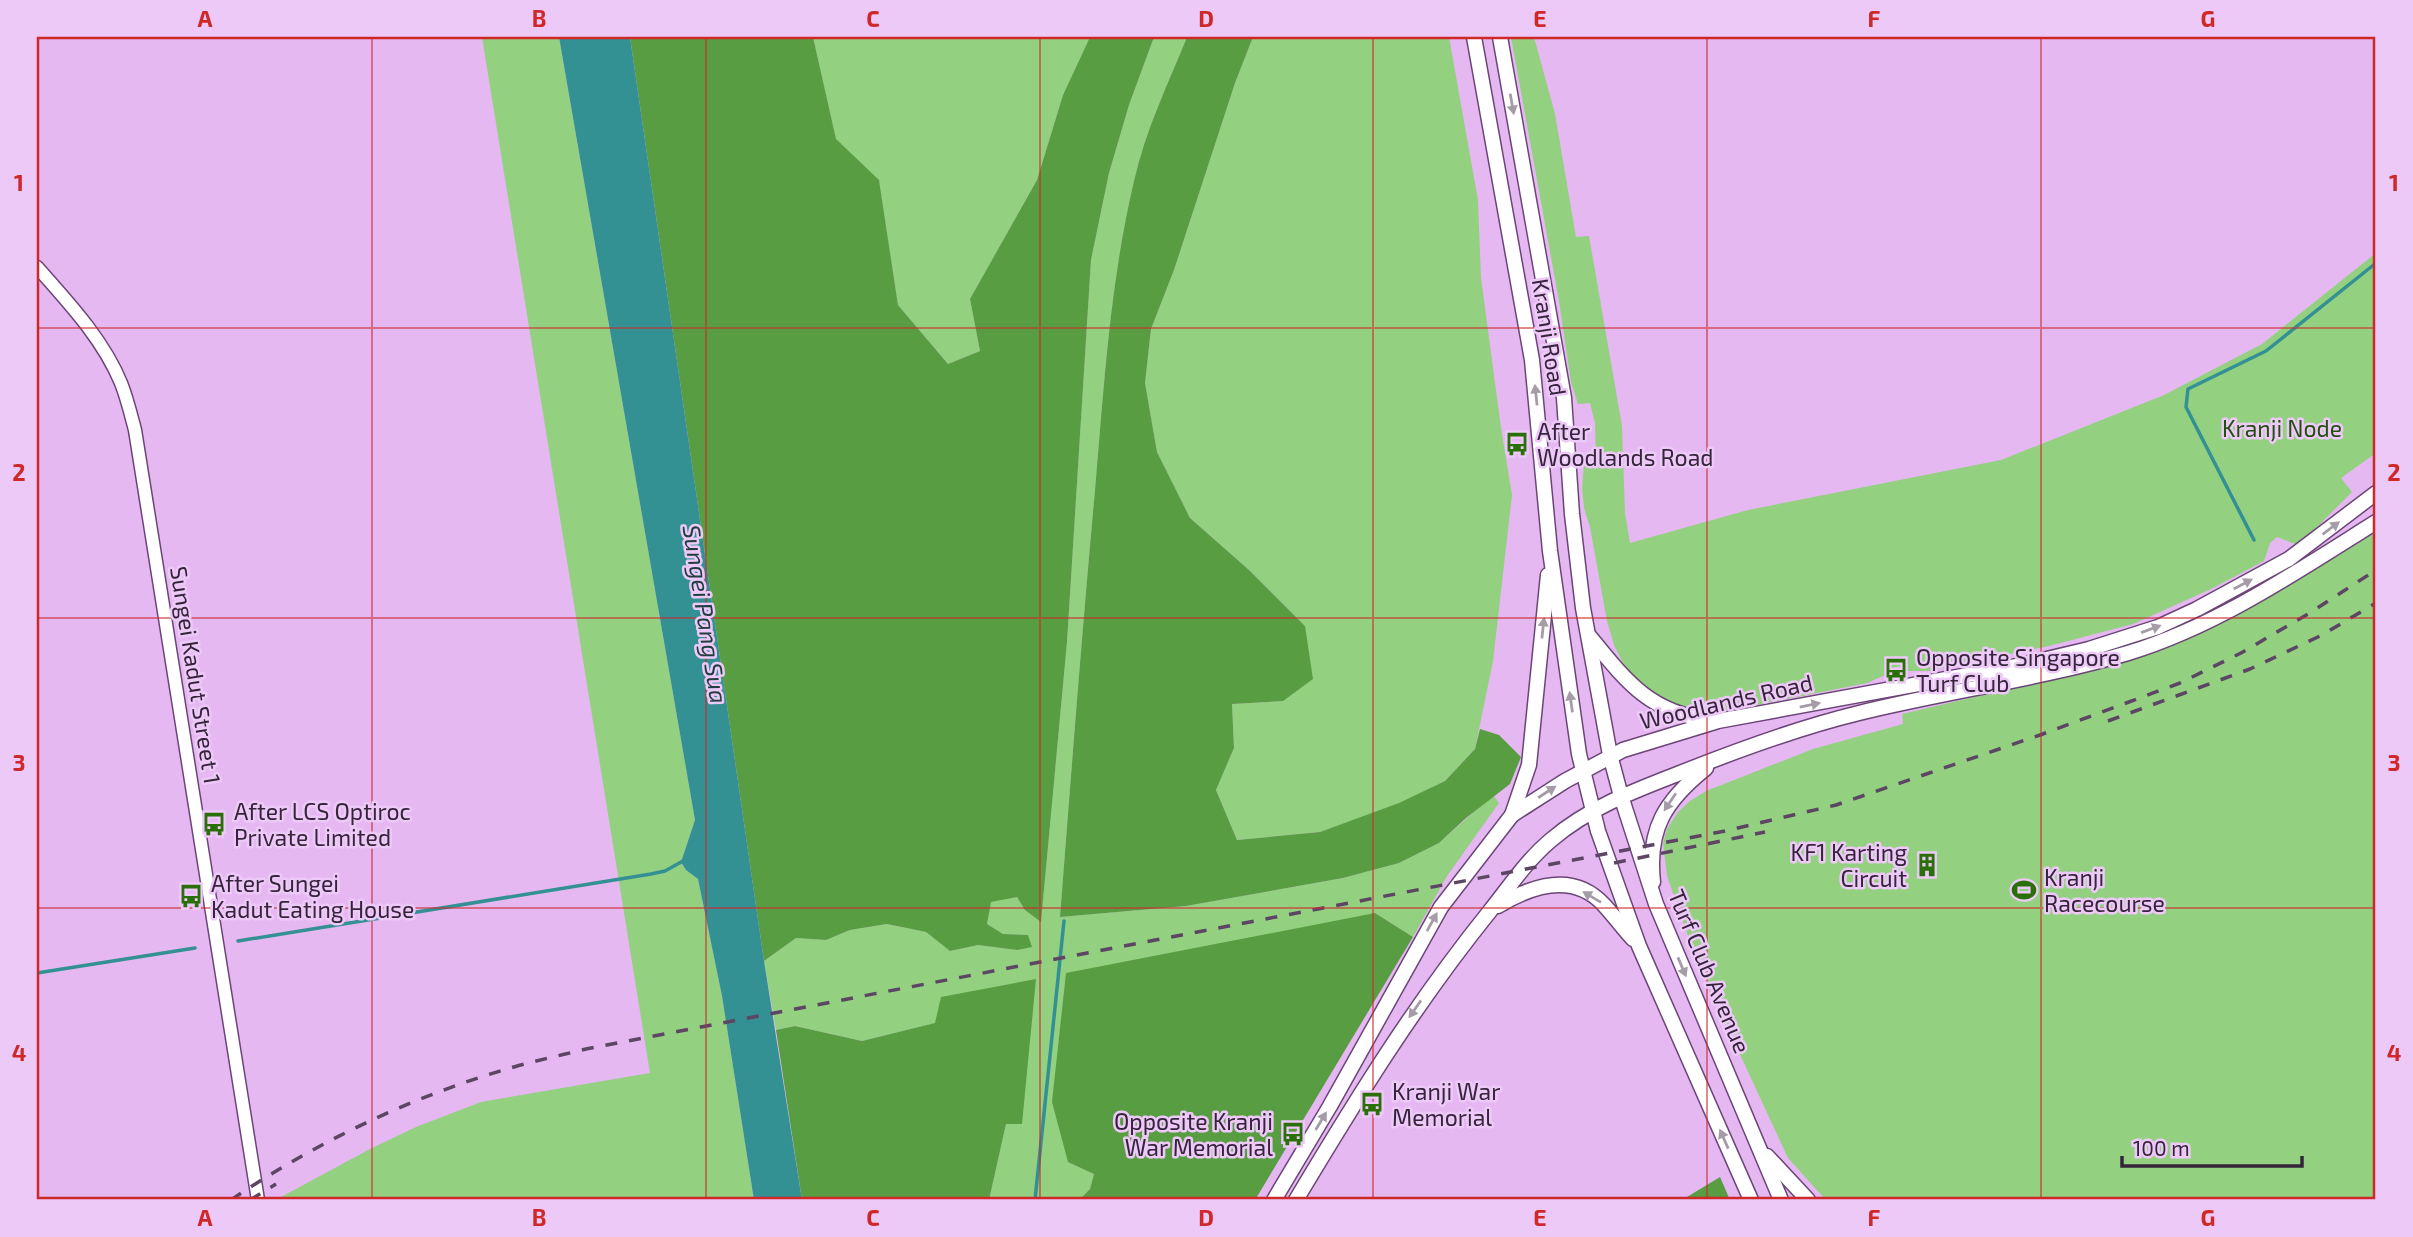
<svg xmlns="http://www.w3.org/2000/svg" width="2413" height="1237" viewBox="0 0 2413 1237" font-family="'Exo 2',sans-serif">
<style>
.green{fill:#93d080}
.forest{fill:#599d42}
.water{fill:#339093}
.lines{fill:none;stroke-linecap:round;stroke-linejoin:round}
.stream{stroke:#339093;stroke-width:3.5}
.tertiary-casing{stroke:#6c4578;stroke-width:15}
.primary-casing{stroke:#6c4578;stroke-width:17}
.tertiary{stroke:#fff;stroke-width:12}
.primary{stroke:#fff;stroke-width:14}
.rail{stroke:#5d4564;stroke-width:3.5;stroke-dasharray:12 12;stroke-linecap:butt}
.oneway{fill:#a59ca7}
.grid{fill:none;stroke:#ce2829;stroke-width:2;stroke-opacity:0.55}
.labels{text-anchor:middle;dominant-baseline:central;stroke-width:5;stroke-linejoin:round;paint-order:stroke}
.street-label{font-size:23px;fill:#36243b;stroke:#edc9f8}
.park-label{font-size:23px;fill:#224f10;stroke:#edc9f8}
.poi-label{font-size:23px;fill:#36243b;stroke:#edc9f8;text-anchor:start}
.water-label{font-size:24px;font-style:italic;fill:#213e3f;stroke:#edc9f8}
.neatline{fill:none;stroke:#ce2829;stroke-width:2.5}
.grid-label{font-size:23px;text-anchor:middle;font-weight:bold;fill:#ce2829}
</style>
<rect width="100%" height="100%" fill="#e5b8f2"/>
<!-- green -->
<g class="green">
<polygon points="482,37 559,37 695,820 681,862 686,870 698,879 722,996 754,1200 281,1200 281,1197 370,1149 416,1127 481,1102 650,1073"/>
<polygon points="813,37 1090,37 1063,95 1037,180 970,299 980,351 948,364 898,305 879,181 836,140"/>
<path d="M 1154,37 L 1187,37 C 1168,84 1145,131 1134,181 C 1110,282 1104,386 1095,490 C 1082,632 1071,774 1060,917 L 1186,906 L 1343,878 L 1399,863 L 1439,843 L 1493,795 L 1499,803 L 1447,876 L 1413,937 L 1375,913 L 1094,1174 L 1090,1189 L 1079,1200 L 989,1200 L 1006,1124 L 1022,1123 L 936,1023 L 862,1041 L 795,1026 L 776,1030 L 764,961 L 796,938 L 826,940 L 850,930 L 887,924 L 926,932 L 950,951 L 978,945 L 1017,950 L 1028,935 L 1003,934 L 987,924 L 990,901 L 1017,897 L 1025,910 L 1041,921 L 1067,642 L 1091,260 L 1109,173 L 1129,105 Z"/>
<polygon points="1253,37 1449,37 1478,200 1481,278 1501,428 1512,495 1493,661 1475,749 1445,781 1399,804 1320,832 1237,840 1216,790 1234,748 1232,704 1283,701 1305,626 1249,570 1190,518 1157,452 1145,383 1151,329 1174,270 1235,83"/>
<polygon points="1511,37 1534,37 1555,114 1576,237 1589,236 1622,426 1625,513 1630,543 1748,510 2001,460 2164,395 2262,344 2376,253 2376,453 2341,478 2352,492 2308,536 2295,544 2277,537 2270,543 2264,561 2211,589 2133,624 2049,646 1928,671 1902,671 1901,666 1884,670 1885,675 1867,683 1721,712 1680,707 1662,699 1639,683 1625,667 1614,645 1607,621 1590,527 1584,508 1582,488 1584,464 1596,464 1595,423 1590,403 1578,404 1571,382 1559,301"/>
<polygon points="2376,532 2376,1200 1826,1200 1788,1158 1711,992 1693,950 1667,876 1663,843 1667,829 1678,812 1690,801 1706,791 1813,749 1903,724 1902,714 2042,681 2256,602 2300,579"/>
</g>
<!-- forest -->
<g class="forest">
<polygon points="630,37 813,37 836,139 879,180 898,305 948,364 980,351 970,299 1037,180 1063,95 1090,37 1154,37 1129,105 1109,173 1091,260 1067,642 1041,922 1025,910 1017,897 991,902 987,924 1003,934 1028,935 1032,947 1017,950 978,945 950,951 926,932 887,924 850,930 826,940 796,938 764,961"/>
<path d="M 1187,37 L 1253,37 L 1235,83 L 1174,270 L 1151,329 L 1145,383 L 1157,452 L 1190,518 L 1249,570 L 1305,626 L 1313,679 L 1283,701 L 1232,704 L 1234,748 L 1216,790 L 1237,840 L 1320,832 L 1399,803 L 1445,781 L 1475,749 L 1480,729 L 1499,735 L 1521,757 L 1510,784 L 1466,818 L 1439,843 L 1399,863 L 1343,878 L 1186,906 L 1060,917 C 1071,775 1082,632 1095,490 C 1104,386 1110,282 1134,181 C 1145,131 1168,84 1187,37 Z"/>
<polygon points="1375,913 1413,937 1255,1200 1079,1200 1090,1189 1094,1174 1068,1162 1052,1102 1066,973"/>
<polygon points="1036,979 1022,1124 1006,1124 989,1200 802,1200 776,1030 795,1026 862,1041 935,1023 941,997"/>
<polygon points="1720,1177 1730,1200 1682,1200"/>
</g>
<!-- water -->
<polygon class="water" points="559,37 630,37 764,961 802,1200 754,1200 722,996 698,879 686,870 681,862 695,820"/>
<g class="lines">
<!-- stream -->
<g class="stream">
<polyline points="2254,540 2186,407 2188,389 2266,351 2376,263"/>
<polyline points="238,941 651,874 665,871 683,861"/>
<polyline points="37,973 195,948"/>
<polyline points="1035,1200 1064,921"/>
</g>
<!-- tertiary casing -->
<g class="tertiary-casing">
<path id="tertiary" d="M 37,267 C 68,302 103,339 121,383 C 127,398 131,415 135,430 L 258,1200"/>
</g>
<!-- primary casing -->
<g class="primary-casing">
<g id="primary">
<polyline points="1474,37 1532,360 1550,551 1579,754 1598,831 1639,946 1751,1200"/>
<polyline points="1500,37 1564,398 1572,514 1583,608 1610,755 1621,796 1656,904 1781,1200"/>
<path d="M 1590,637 C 1626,681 1650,713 1709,720"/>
<polyline points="1512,815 1529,765 1548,575"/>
<path d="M 1653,882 C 1647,828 1666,800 1706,768"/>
<path d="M 1498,906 C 1531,886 1573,871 1604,905 C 1614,916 1623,928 1633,939"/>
<polyline points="1767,1156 1808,1200"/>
<polyline points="1274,1200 1330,1106 1441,907 1512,815 1565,781 1623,750 1718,721 2022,665 2089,649 2158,627 2197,609 2289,559 2376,493"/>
<path d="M 1296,1200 C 1357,1098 1415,1004 1490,911 C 1510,886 1527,860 1551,840 C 1587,809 1631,792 1675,775 C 1735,751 1797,728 1859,713 C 1948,691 2040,679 2128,653 C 2217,626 2298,571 2376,522"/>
</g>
</g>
<!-- tertiary -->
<use href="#tertiary" class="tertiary"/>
<!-- primary -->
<use href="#primary" class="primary"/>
<!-- rail -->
<g class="rail">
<polyline points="2108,721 2250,669 2322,635 2376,603"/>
<polyline points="1614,863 1765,832"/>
<path d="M 231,1200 C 316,1142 415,1095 514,1067 C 538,1060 562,1055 586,1049 L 1725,831 L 1836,805 L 2040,735 L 2180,683 L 2241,653 L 2308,614 L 2376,570"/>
<polyline points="250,1200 276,1184"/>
</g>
</g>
<!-- one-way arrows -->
<defs><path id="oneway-solid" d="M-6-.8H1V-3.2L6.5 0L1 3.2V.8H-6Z" transform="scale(1.75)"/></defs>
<g class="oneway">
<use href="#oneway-solid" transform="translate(1512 104) rotate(80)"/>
<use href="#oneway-solid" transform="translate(1536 395) rotate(-96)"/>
<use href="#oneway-solid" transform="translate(2331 528) rotate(-37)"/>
<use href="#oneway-solid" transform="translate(2243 584) rotate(-28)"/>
<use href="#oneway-solid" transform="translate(1543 628) rotate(-84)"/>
<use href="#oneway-solid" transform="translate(2151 629) rotate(-20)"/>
<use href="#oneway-solid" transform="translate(1571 702) rotate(-98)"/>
<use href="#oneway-solid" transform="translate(1810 705) rotate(-11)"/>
<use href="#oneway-solid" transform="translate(1547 792) rotate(-33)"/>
<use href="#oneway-solid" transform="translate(1670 802) rotate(124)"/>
<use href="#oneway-solid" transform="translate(1592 897) rotate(-149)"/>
<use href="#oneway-solid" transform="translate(1432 922) rotate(-61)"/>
<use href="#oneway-solid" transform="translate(1682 967) rotate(67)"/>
<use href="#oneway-solid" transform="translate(1415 1009) rotate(125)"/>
<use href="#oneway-solid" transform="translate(1321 1121) rotate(-59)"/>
<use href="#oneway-solid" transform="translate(1724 1139) rotate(-114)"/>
</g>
<!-- grid -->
<path class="grid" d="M 372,37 L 372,1200M 706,37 L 706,1200M 1040,37 L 1040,1200M 1373,37 L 1373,1200M 1707,37 L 1707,1200M 2041,37 L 2041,1200M 37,328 L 2376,328M 37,618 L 2376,618M 37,908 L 2376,908"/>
<!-- icons -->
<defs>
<g id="bus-bare" transform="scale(1.89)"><path d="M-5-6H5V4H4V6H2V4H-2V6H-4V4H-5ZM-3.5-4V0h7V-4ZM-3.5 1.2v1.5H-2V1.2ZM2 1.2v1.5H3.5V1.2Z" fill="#2b6f09" stroke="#edc9f8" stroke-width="2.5" paint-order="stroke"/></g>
<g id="building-bare" transform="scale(1.89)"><path d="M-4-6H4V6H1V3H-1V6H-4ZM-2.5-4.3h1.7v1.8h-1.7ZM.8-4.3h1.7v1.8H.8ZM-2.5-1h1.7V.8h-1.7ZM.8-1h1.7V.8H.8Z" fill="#2b6f09" stroke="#edc9f8" stroke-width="2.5" paint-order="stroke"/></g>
<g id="stadium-bare" transform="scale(1.89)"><path d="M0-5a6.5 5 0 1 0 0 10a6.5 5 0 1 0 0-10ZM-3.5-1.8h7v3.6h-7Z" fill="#2b6f09" stroke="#edc9f8" stroke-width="2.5" paint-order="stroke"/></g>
</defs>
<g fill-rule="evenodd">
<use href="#bus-bare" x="1517" y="444"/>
<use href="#bus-bare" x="1896" y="670"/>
<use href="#bus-bare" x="214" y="824"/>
<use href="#building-bare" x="1927" y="865"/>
<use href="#stadium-bare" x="2024" y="890"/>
<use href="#bus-bare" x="191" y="896"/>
<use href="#bus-bare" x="1372" y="1104"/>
<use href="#bus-bare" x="1293" y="1134"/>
</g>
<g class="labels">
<!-- street labels -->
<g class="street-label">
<text transform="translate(1550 337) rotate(81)">Kranji Road</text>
<text transform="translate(196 675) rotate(81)">Sungei Kadut Street 1</text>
<text transform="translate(1726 701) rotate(-13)">Woodlands Road</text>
<text transform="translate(1710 971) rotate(67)">Turf Club Avenue</text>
</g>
<!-- park labels -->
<g class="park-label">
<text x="2282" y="428">Kranji Node</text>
</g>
<!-- poi labels -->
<g class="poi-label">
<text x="1537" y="431">After<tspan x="1537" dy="26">Woodlands Road</tspan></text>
<text x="1916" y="657">Opposite Singapore<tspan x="1916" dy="26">Turf Club</tspan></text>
<text x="234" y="811">After LCS Optiroc<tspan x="234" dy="26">Private Limited</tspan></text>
<text x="1907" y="852" text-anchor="end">KF1 Karting<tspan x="1907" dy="26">Circuit</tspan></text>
<text x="2044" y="877">Kranji<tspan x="2044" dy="26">Racecourse</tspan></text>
<text x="211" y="883">After Sungei<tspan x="211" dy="26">Kadut Eating House</tspan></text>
<text x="1392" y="1091">Kranji War<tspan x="1392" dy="26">Memorial</tspan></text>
<text x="1273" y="1121" text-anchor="end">Opposite Kranji<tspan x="1273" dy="26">War Memorial</tspan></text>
</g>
<!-- water labels -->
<g class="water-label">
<text transform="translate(706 614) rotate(81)">Sungei Pang Sua</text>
</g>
</g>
<!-- border -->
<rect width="2413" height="1237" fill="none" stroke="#edc9f8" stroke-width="77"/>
<!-- scale -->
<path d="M2122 1156v10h180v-10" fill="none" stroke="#36243b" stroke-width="3.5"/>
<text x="2133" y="1156" font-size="21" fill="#36243b" stroke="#edc9f8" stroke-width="5" paint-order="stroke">100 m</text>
<rect x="38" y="38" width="2336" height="1160" class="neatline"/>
<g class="grid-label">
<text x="205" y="27">A</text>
<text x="539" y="27">B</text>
<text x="873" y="27">C</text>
<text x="1206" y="27">D</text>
<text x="1540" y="27">E</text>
<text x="1874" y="27">F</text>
<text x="2208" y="27">G</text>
<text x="19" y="191">1</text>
<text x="2394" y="191">1</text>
<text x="19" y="481">2</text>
<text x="2394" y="481">2</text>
<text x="19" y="771">3</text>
<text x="2394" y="771">3</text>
<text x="19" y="1061">4</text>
<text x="2394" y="1061">4</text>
<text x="205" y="1226">A</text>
<text x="539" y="1226">B</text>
<text x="873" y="1226">C</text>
<text x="1206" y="1226">D</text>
<text x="1540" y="1226">E</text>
<text x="1874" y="1226">F</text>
<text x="2208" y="1226">G</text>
</g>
</svg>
